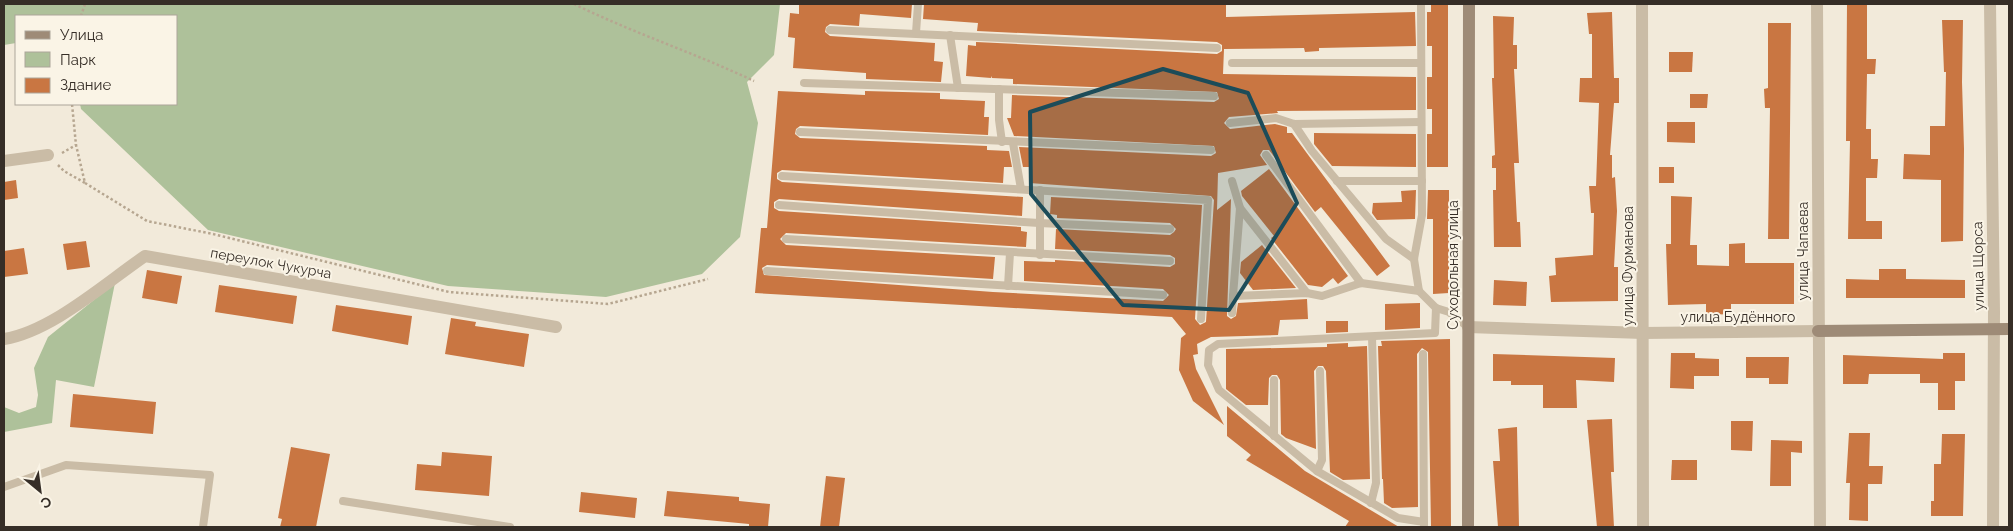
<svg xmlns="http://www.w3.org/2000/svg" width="2013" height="531" viewBox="0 0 2013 531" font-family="Raleway,sans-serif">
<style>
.green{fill:#aec19a}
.building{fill:#c97642}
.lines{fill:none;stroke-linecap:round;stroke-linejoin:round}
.path{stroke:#b6a690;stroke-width:2.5;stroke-dasharray:2.5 2.5;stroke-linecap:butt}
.lane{stroke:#cabca6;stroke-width:8}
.street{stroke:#cabca6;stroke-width:12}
.secondary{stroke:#9e8b77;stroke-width:12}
.marked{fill:#1c4c59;fill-opacity:0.2;stroke:#1c4c59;stroke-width:4;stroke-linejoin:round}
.labels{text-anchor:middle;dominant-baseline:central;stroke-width:4;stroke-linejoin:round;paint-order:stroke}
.street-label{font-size:14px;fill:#362e27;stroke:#faf4e6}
</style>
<rect width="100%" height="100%" fill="#f2eada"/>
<!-- green -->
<g class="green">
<polygon points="4,4 780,4 774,55 747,82 758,123 740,237 702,274 606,297 448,286 208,230 81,109 80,104 176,104 176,16 16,16 16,43 4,45"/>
<polygon points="115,283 94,387 56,380 52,423 4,432 4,407 19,413 36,407 38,395 34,368 48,337"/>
</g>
<!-- building -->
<g class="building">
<polygon points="799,4 912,4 911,18 860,14 859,26 830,24 826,27 825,32 830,36 935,43 934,61 943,62 941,82 866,79 866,73 793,68 795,38 788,37 790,13 799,14"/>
<polygon points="924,4 1202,4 1226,5 1226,17 1415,12 1416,46 1319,48 1319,51 1305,52 1304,48 1224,49 1223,74 1416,77 1416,110 1277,111 1278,113 1229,117 1224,123 1230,129 1275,124 1287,127 1287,133 1292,133 1390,266 1377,276 1321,207 1315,212 1269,150 1263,150 1260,155 1267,165 1218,173 1217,210 1231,199 1227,316 1231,319 1236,316 1238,303 1307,299 1308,319 1280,320 1278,335 1211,337 1197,344 1198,354 1193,355 1196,369 1224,425 1193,401 1179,370 1181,338 1186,334 1172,317 755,293 761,228 767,228 778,91 865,95 865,91 940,93 940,99 985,101 984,117 989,117 988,135 800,126 796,129 795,134 800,138 987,146 987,150 1009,151 1012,167 1004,167 1003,183 782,170 777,173 777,179 782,182 1023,197 1022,216 779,199 774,202 774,208 779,211 1021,227 1021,231 1027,232 1026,247 786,233 780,239 786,245 995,257 993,279 767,265 762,268 764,275 993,292 1163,301 1169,295 1163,289 1024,281 1024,261 1055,262 1055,260 1170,267 1175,264 1175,258 1170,255 1055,249 1056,229 1170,235 1174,232 1176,229 1170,223 1057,218 1057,215 1050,214 1051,197 1202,205 1195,319 1200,325 1206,322 1214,200 1211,196 1029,183 1030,167 1023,167 1019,147 1211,156 1216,153 1214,146 1014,136 1007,118 1011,118 1012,95 1214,102 1219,99 1217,92 1013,84 1013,79 992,78 991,76 991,78 966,76 968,45 976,46 976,42 1217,54 1222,51 1222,45 1217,42 977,31 978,23 923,19"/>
<polygon points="1431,4 1448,4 1448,167 1427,167 1427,134 1432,134 1432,109 1427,109 1427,77 1432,77 1432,46 1427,46 1427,12 1431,12"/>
<polygon points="1847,4 1867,4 1867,59 1876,59 1875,74 1867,74 1866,129 1871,129 1871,159 1878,159 1877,178 1866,178 1866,221 1882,221 1882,239 1848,239 1850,141 1846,141"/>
<polygon points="1612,12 1614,78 1619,78 1619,103 1614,103 1610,155 1612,155 1612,178 1615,177 1617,211 1614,267 1618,267 1618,301 1551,302 1549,276 1556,275 1555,258 1593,255 1594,213 1591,213 1589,186 1596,186 1599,103 1579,102 1580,78 1592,78 1592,34 1589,34 1587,13"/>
<polygon points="1493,16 1514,17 1513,45 1517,45 1517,69 1514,69 1519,163 1514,163 1517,222 1520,222 1521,247 1494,247 1493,190 1496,190 1496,168 1492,168 1492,156 1495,155 1492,78 1494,78"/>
<polygon points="1942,20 1963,20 1962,82 1964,149 1963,241 1941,242 1941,180 1903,179 1904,154 1930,155 1930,126 1945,126 1946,72 1944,72"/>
<polygon points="1768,23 1791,23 1789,239 1768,239 1770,108 1765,108 1764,89 1768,88"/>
<polygon points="1669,52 1693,52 1692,72 1669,72"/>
<polygon points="1690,94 1708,94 1707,108 1690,108"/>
<polygon points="1667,122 1695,122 1695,143 1667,142"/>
<polygon points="1314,133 1416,134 1416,167 1332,166 1314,144"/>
<rect x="1659" y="167" width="15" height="16"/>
<polygon points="1269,169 1348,276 1338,284 1333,278 1322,287 1308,285 1271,238 1274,236 1242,196 1241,191"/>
<polygon points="16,180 18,198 4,200 4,182"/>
<polygon points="1416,190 1415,219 1377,220 1372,213 1373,203 1402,202 1401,191"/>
<polygon points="1428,190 1449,190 1449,293 1433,294 1433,219 1427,219"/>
<polygon points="1671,196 1692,197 1690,245 1697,245 1697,265 1729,266 1729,244 1745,243 1745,263 1794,263 1794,304 1731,304 1731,314 1706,315 1706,304 1668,305 1666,244 1671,244"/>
<polygon points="86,241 90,267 67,270 63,244"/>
<polygon points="1262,245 1296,288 1253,290 1240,273 1241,262"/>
<polygon points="24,248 28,274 4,277 4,251"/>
<polygon points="1879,269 1906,269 1906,279 1965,280 1965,298 1846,298 1846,279 1879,280"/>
<polygon points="147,270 182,276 177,304 142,298"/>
<polygon points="1494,280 1527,282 1526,306 1493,305"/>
<polygon points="219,285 297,296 293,324 215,312"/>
<polygon points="1420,303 1420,328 1385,330 1385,304"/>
<polygon points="336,305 412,316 408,345 332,331"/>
<polygon points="451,318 476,322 475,326 529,334 524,367 445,354"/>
<polygon points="1326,321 1348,321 1348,332 1326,333"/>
<polygon points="1450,339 1451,527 1431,527 1428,352 1422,348 1417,354 1418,507 1392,508 1384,503 1383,479 1382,479 1378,346 1382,346 1381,341"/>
<polygon points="1348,343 1348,347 1367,346 1370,479 1343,480 1330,472 1326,371 1323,366 1318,366 1314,371 1316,449 1286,438 1281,434 1280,380 1277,375 1272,375 1269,378 1268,405 1246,405 1226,389 1226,349 1327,347 1327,344"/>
<polygon points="1671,353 1695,353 1695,358 1719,359 1719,376 1694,376 1694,389 1670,388"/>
<polygon points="1943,353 1965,353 1965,381 1955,381 1955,410 1938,410 1938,383 1920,383 1920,374 1869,374 1868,384 1843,384 1843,355 1943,359"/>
<polygon points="1493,354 1615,358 1614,382 1576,380 1577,408 1543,408 1543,385 1511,385 1511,381 1493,381"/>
<polygon points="1746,357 1789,357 1788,384 1769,384 1769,378 1746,378"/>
<polygon points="73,394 156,402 153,434 70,427"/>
<polygon points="1227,406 1305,471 1399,527 1345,527 1349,521 1246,460 1251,455 1227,436"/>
<polygon points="1612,419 1614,472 1611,472 1614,527 1597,527 1587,420"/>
<polygon points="1731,421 1753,421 1752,451 1731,450"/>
<polygon points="1517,427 1519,527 1498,527 1493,461 1500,461 1498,429"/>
<polygon points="1849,433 1870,433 1869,466 1883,466 1882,484 1868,484 1868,521 1849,520 1850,483 1846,483"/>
<polygon points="1942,434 1965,434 1963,516 1931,516 1931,501 1934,501 1934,464 1941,464"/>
<polygon points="1771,440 1802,441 1802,453 1791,452 1791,486 1770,486"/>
<polygon points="291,447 330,454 316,527 280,527 282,519 278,518"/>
<polygon points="442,452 492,456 489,496 415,490 417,464 441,466"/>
<polygon points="1672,460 1697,460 1697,480 1671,480"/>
<polygon points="826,476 845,478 839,527 820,527"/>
<polygon points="667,491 739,497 739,501 770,504 768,527 749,527 749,524 664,516"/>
<polygon points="581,492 637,498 635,518 579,512"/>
</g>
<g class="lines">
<!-- path -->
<g class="path">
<path d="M 574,4 C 633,33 695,53 754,81"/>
<polyline points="81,16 85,4"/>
<polyline points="62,153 76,145"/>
<polyline points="58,165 64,171 85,183 76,145 72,104"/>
<polyline points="85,183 147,221 213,234 449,292 608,304 708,279"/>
</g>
<!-- lane -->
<g class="lane">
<polyline points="1421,4 1422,215 1414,259 1419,291 1436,308 1449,312 1468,327"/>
<polyline points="830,30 1217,48"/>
<polyline points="916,33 918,4"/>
<polyline points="950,35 958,88"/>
<polyline points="1232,63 1421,63"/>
<polyline points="804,83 1214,96"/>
<polyline points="999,89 999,120 1002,142"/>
<polyline points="1230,123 1276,118 1294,124 1421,122"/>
<polyline points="1294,124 1312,151 1386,239 1414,259"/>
<polyline points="800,132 1211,150"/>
<polyline points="1013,143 1021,189"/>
<polyline points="1266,155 1361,283"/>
<polyline points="782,176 1208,200 1201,319"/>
<polyline points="1232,181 1240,208 1233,296"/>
<polyline points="1337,181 1422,181"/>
<polyline points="1040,190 1040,255"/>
<polyline points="779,205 1039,223 1170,229"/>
<polyline points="1240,208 1307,293"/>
<polyline points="786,239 1170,261"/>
<polyline points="767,271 1163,295"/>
<polyline points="1008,286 1010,253"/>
<polyline points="1232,313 1233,296 1307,293 1322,296 1361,283 1419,291"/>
<polyline points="1423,354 1424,525"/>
<polyline points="1274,380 1274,436"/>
<polyline points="1317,471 1322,460 1320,371"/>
<polyline points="4,487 66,465 210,475 203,527"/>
<polyline points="343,501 510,527"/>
<polyline points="1371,503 1376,483 1372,337"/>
<polyline points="1424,522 1398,518 1317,471 1219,390 1208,365 1209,350 1218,344 1435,333 1436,308"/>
</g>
<!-- street -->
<g class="street">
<polyline points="1642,4 1643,527"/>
<polyline points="1817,4 1820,527"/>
<polyline points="1990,4 1994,312 1993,527"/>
<polyline points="4,161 48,155"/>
<polyline points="1468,327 1643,333 1818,331"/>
<path d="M 4,339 C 52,331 104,284 145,256 L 556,327"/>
</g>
<!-- secondary -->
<g class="secondary">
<polyline points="1818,331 2009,329"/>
<polyline points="1468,527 1469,4"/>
</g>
</g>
<!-- marked area -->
<path class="marked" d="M 1163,69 L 1248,93 L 1297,203 L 1229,310 L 1123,305 L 1031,194 L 1030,112 Z"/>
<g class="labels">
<!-- street labels -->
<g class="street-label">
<text transform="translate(1803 251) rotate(-90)">улица Чапаева</text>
<text transform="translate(271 263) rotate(10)">переулок Чукурча</text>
<text transform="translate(1453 265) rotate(-90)">Суходольная улица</text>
<text transform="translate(1628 266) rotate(-90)">улица Фурманова</text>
<text transform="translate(1978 266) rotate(-91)">улица Щорса</text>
<text x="1738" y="317">улица Будённого</text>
</g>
</g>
<!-- border -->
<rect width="2013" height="531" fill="none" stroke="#362e27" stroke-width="10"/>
<!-- legend -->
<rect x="15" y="15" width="162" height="90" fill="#faf4e6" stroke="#aca59a"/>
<rect x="25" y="31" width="25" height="8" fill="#9e8b77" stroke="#aca59a"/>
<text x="60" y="40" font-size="15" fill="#362e27">Улица</text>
<rect x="25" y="52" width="25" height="15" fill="#aec19a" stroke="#aca59a"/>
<text x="60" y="65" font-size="15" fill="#362e27">Парк</text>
<rect x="25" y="78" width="25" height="15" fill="#c97642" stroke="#aca59a"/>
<text x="60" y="90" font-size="15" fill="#362e27">Здание</text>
<!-- north arrow -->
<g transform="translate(40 491) rotate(151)" stroke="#faf4e6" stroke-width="4" paint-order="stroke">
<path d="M0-4L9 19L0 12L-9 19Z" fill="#362e27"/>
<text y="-8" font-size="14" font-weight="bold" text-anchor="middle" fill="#362e27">С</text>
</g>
</svg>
